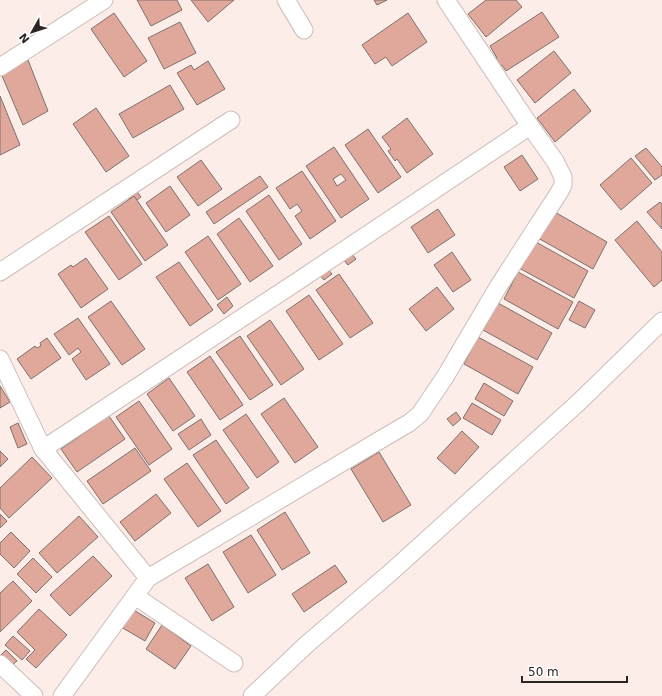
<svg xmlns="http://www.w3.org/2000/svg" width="662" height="696" viewBox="0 0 662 696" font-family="'DejaVu Sans',sans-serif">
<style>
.building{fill:#dfa89b;stroke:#7e716d;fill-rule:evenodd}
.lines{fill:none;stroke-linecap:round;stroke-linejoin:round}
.street-casing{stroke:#ccbdb9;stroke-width:19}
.street{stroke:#fff;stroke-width:17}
</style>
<rect width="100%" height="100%" fill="#fcede9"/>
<!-- building -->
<g class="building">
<polygon points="137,0 177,0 182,10 151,26"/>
<polygon points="191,0 234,0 208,22"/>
<polygon points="374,0 387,0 377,5"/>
<polygon points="486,0 516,0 522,7 486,37 468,14"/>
<polygon points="542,12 559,37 506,71 502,65 497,68 493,60 497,58 490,46"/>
<polygon points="114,13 147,61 124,77 91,29"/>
<polygon points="408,13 427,42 392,66 386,57 375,64 362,45"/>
<polygon points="180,22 196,53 164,69 148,38"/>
<polygon points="554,51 571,73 535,103 517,80"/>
<polygon points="28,60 48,111 23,125 0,71"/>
<polygon points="208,61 225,89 197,105 177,73 191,65 194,70"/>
<polygon points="170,85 184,109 133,138 119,114"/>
<polygon points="574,89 591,111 555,142 537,118"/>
<polygon points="0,96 20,145 0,155"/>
<polygon points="96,108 129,156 106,172 73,124"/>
<polygon points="407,118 433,154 407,173 397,159 395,161 388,151 391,149 382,137"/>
<polygon points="368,129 401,177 378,193 345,145"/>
<path d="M 334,147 L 369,199 L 341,218 L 306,166 ZM 341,174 L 346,180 L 337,186 L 333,179 Z"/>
<polygon points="646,148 662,167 662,175 655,180 635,156"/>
<polygon points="522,155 538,179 520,191 504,167"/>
<polygon points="631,158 652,183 621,210 600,185"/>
<polygon points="201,160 222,189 198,206 177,177"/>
<polygon points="302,171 336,221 310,239 295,216 302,211 297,204 290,209 276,188"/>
<polygon points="260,176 268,187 214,224 206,212"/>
<polygon points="170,186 190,215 166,232 146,203"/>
<polygon points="135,189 141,197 133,203 127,196"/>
<polygon points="269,195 302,244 279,260 246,211"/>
<polygon points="134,196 168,245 145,261 111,212"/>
<polygon points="660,202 662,204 662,229 647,212"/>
<polygon points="438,209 455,235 428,253 411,227"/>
<polygon points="553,211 607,242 593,269 538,238"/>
<polygon points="109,216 142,264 119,280 85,232"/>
<polygon points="239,218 273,266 250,282 217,234"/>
<polygon points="637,221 662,252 662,280 654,287 615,240"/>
<polygon points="208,236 241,284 218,300 185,252"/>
<polygon points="534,241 588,271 574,298 519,268"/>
<polygon points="350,252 356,259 348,265 342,258"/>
<polygon points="452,252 471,280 453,292 434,265"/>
<polygon points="86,258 108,289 81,308 58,274 71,265 73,267"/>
<polygon points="179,262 213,310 190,326 156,277"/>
<polygon points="326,267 332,274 324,280 318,273"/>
<polygon points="518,272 573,302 558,329 504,299"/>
<polygon points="339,274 373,323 350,338 316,290"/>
<polygon points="437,287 454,309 426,331 409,309"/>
<polygon points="309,295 343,344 319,360 286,311"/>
<polygon points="227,297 233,306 224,314 217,305"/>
<polygon points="111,301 145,349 122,365 88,317"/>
<polygon points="579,301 595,310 585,328 569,320"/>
<polygon points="498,303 552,333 537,360 483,330"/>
<polygon points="78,318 110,364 86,380 72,359 81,352 78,348 69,355 54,334"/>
<polygon points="270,320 304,369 281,385 247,336"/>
<polygon points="240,336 273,385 250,400 216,352"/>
<polygon points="478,337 533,367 518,394 464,364"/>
<polygon points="47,338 61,358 31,379 17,359 35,346 37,348 41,346 40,343"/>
<polygon points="210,356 243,405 220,420 187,372"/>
<polygon points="169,378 195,416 173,431 147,394"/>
<polygon points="484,383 513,401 504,416 475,399"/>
<polygon points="0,386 10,402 0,408"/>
<polygon points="284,398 318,447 295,463 261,414"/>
<polygon points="139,401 172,449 149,465 116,417"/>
<polygon points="472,403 501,420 492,435 463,418"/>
<polygon points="456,412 461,419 453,426 447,419"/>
<polygon points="246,414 279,462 257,478 223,430"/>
<polygon points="109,416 125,439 77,472 61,449"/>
<polygon points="201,419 211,435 189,450 178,434"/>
<polygon points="18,423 27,444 18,448 10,427"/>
<polygon points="462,431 479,447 455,474 437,458"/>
<polygon points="216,440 249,488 226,504 193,455"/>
<polygon points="135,448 151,471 103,504 87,481"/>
<polygon points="0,451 8,459 0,467"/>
<polygon points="379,452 411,505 383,522 351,469"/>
<polygon points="32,457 52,478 9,518 0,508 0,488"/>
<polygon points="187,463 221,511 198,527 164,479"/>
<polygon points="156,494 171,513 135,541 120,522"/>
<polygon points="285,512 310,553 282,570 257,530"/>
<polygon points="0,514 7,521 0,528"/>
<polygon points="79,516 98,537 57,573 39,553"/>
<polygon points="11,532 30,551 14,568 0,554 0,543"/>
<polygon points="251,535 276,575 248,593 223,552"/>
<polygon points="93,556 112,576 70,616 50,595"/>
<polygon points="33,558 52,577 36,593 17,574"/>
<polygon points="208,564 234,607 212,621 185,578"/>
<polygon points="335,565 347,582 304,612 292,594"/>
<polygon points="13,581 32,601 0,632 0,593"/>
<polygon points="39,609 67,635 36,668 26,659 35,650 17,632"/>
<polygon points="132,609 155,623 145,641 121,627"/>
<polygon points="162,625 191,646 175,669 146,649"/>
<polygon points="13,636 30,651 22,660 5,645"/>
<polygon points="6,650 17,661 11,666 0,656"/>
</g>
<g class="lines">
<!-- street casing -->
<g class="street-casing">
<g id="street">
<polyline points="286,0 304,30"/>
<polyline points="0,67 104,0"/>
<polyline points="0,272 231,120"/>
<polyline points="0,359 43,449 148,578"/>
<polyline points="43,449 298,281 530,126"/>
<polyline points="135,596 234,663"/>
<polyline points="0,664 34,696"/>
<polyline points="62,696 148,578 380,440 409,423 420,414 445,377 498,287 560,191 563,185 563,177 555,161 530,126 446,0"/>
<polyline points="252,696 306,645 390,573 579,402 662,321"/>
</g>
</g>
<!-- street -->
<use href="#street" class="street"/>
</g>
<!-- north arrow -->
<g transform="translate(32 32) rotate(231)" stroke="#ffffff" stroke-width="3" paint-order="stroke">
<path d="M0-3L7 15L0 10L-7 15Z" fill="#2b2624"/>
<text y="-6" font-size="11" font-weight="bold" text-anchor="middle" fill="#2b2624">N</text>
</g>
<!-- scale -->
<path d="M522 676v6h105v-6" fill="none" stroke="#2b2624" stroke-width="2"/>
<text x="528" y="676" font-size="12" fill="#2b2624" stroke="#ffffff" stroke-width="3" paint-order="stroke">50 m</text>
</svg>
